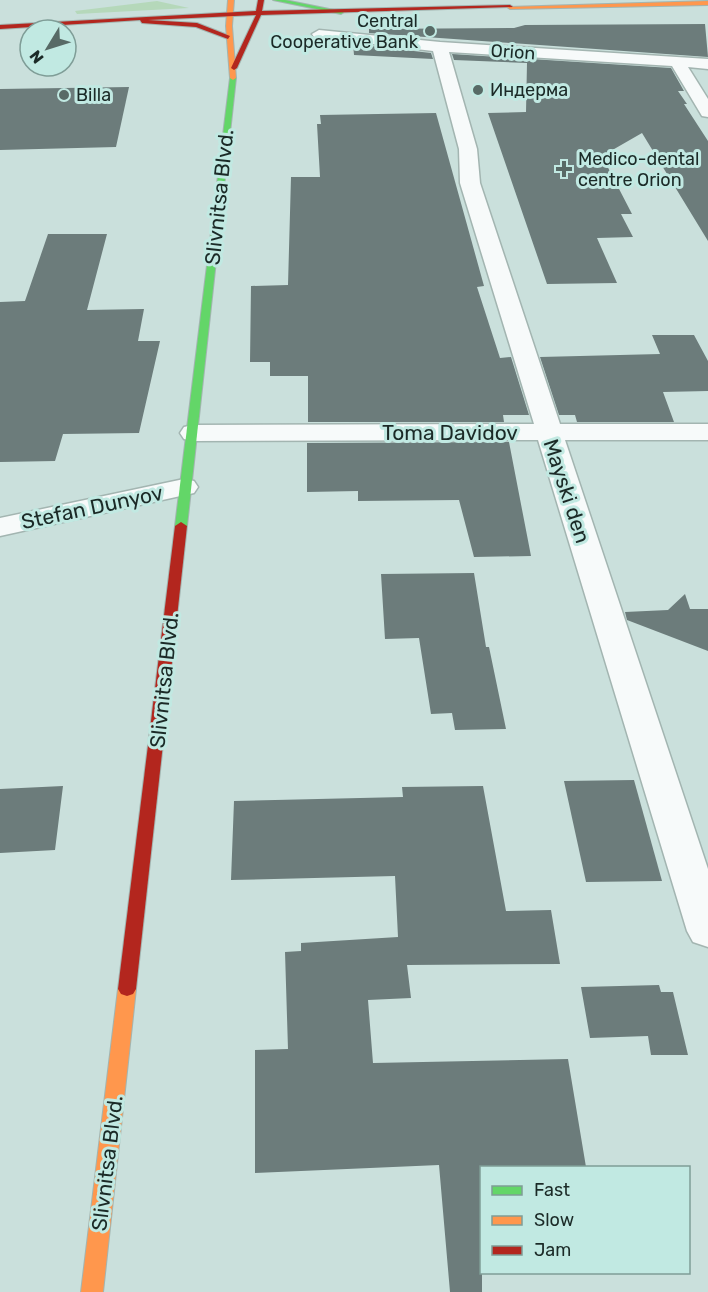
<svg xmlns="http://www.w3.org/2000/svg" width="708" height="1292" viewBox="0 0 708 1292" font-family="Rubik,sans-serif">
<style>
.green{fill:#b5d8ba}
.building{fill:#6c7c7b}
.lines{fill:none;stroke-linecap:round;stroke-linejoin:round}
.street-casing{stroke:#a3b5b1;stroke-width:3}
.fast-casing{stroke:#a3b5b1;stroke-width:2}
.slow-casing{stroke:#a3b5b1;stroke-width:2}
.jam-casing{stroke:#a3b5b1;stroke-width:2}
.street{fill:#f7fafa;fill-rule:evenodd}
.fast{fill:#63d668;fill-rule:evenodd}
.slow{fill:#ff974d;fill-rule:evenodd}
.jam{fill:#b3261e;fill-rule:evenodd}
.poi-dot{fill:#586a66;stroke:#c1e9e2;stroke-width:2}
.labels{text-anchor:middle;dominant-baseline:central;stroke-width:6;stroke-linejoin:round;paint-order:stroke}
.far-poi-label{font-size:18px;fill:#1b2a27;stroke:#c1e9e2;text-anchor:start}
.far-street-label{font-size:18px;fill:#1b2a27;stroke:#c1e9e2}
.street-label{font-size:21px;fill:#1b2a27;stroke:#c1e9e2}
</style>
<rect width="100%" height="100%" fill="#cae0dc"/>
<!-- green -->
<polygon class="green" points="157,1 189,8 77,14 75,11"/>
<!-- building -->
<g class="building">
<polygon points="705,24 708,57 369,33 369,29 514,28 525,25"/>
<polygon points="353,44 431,53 433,59 354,55"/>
<polygon points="452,54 671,68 684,91 678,91 687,104 684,104 708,141 708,241 642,133 602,156 632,214 621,214 633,237 597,238 617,283 547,284 488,113 526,112 527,63 454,60"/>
<polygon points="129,87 116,147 0,150 0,89"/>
<polygon points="436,113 484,286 477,287 500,358 511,357 529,415 503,415 504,422 308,422 308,376 270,376 270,362 250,362 251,286 288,285 291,177 320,177 317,124 321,124 320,115"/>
<polygon points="48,234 107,234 87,310 144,309 138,341 160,341 139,433 63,434 55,461 0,462 0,302 25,301"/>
<polygon points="652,335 694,335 708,361 708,391 663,392 674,422 577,422 575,415 559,415 540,357 660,354"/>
<polygon points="509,442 531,556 474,557 459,500 358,501 358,491 307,492 307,443"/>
<polygon points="474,573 486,647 489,647 506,729 455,730 452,713 431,714 419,638 385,639 381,574"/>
<polygon points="685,594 690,609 708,609 708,651 627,620 625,612 668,610"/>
<polygon points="634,780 662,881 586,882 564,781"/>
<polygon points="63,786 55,850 0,853 0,789"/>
<polygon points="483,786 506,911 551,910 560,964 407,965 411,998 368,1000 373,1063 568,1059 586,1167 482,1167 482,1292 450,1292 439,1165 255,1173 255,1050 288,1049 285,952 301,951 301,943 398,937 395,876 231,880 234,801 403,797 402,787"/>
<polygon points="659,985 661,992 673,992 688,1055 651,1055 648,1036 590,1038 581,987"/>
</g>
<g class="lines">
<!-- street casing -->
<g class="street-casing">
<g id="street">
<polygon points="319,30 440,42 708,59 708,69 688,67 708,99 708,117 702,116 672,66 449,52 477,149 480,183 560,424 708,424 708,440 565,440 708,869 708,947 693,942 687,931 538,440 193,441 184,439 180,433 184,427 193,425 534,424 460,183 459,149 433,51 314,37 312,34"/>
<polygon points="184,479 194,481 198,487 194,493 0,536 0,518"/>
</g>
</g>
<!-- fast casing -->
<g class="fast-casing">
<g id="fast">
<polygon points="273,0 285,0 344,12 341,14"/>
<polygon points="233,76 236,78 187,526 181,530 175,526 230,78"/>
</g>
</g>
<!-- slow casing -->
<g class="slow-casing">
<g id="slow">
<polygon points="228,0 234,0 232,26 236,78 233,80 230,78 226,26"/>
<polygon points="708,1 708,5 510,9 507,7"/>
<polygon points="127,982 133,984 136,989 103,1292 81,1292 118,989 121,984"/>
</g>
</g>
<!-- jam casing -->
<g class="jam-casing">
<g id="jam">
<polygon points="258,0 264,0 262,11 510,5 513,7 261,15 237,68 234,70 231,68 256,15 148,20 197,23 230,36 228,39 196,27 142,23 140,20 0,29 0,25 256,11"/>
<polygon points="181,522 187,526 136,989 133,994 127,996 121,994 118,989 175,526"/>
</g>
</g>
<!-- street -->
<use href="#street" class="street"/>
<!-- fast -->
<use href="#fast" class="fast"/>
<!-- slow -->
<use href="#slow" class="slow"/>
<!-- jam -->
<use href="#jam" class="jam"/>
</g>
<!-- markers -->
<g class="poi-dot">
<circle cx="430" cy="31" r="6"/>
<circle cx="478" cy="90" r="6"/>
<circle cx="64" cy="95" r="6"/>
<path d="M561 160h6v6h6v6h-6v6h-6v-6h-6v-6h6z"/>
</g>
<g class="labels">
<!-- far-poi labels -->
<g class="far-poi-label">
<text x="418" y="21" text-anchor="end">Central<tspan x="418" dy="21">Cooperative Bank</tspan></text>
<text x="490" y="90">Индерма</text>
<text x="76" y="95">Billa</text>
<text x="578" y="159">Medico-dental<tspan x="578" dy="21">centre Orion</tspan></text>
</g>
<!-- far-street labels -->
<g class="far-street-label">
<text transform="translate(513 52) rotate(4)">Orion</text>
</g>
<!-- street labels -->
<g class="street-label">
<text transform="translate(219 197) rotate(-84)">Slivnitsa Blvd.</text>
<text x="450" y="432">Toma Davidov</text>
<text transform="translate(567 491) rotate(72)">Mayski den</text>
<text transform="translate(92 507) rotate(-12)">Stefan Dunyov</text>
<text transform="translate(164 680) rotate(-84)">Slivnitsa Blvd.</text>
<text transform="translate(107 1163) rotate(-83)">Slivnitsa Blvd.</text>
</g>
</g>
<!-- legend -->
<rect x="480" y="1166" width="210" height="108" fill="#c1e9e2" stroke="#7f9d97" stroke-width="1.5"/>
<rect x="492" y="1186" width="30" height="9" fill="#63d668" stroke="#7f9d97" stroke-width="1.5"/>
<text x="534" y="1196" font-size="18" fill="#1b2a27">Fast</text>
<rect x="492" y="1216" width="30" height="9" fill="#ff974d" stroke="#7f9d97" stroke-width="1.5"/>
<text x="534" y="1226" font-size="18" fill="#1b2a27">Slow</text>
<rect x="492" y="1246" width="30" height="9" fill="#b3261e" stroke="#7f9d97" stroke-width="1.5"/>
<text x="534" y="1256" font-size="18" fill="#1b2a27">Jam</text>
<!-- north arrow -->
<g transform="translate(48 48) rotate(232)"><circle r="28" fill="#c1e9e2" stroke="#7f9d97" stroke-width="1.5"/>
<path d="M0-4.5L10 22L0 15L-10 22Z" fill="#586a66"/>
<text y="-9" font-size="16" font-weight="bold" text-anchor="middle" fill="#1b2a27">N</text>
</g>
</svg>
